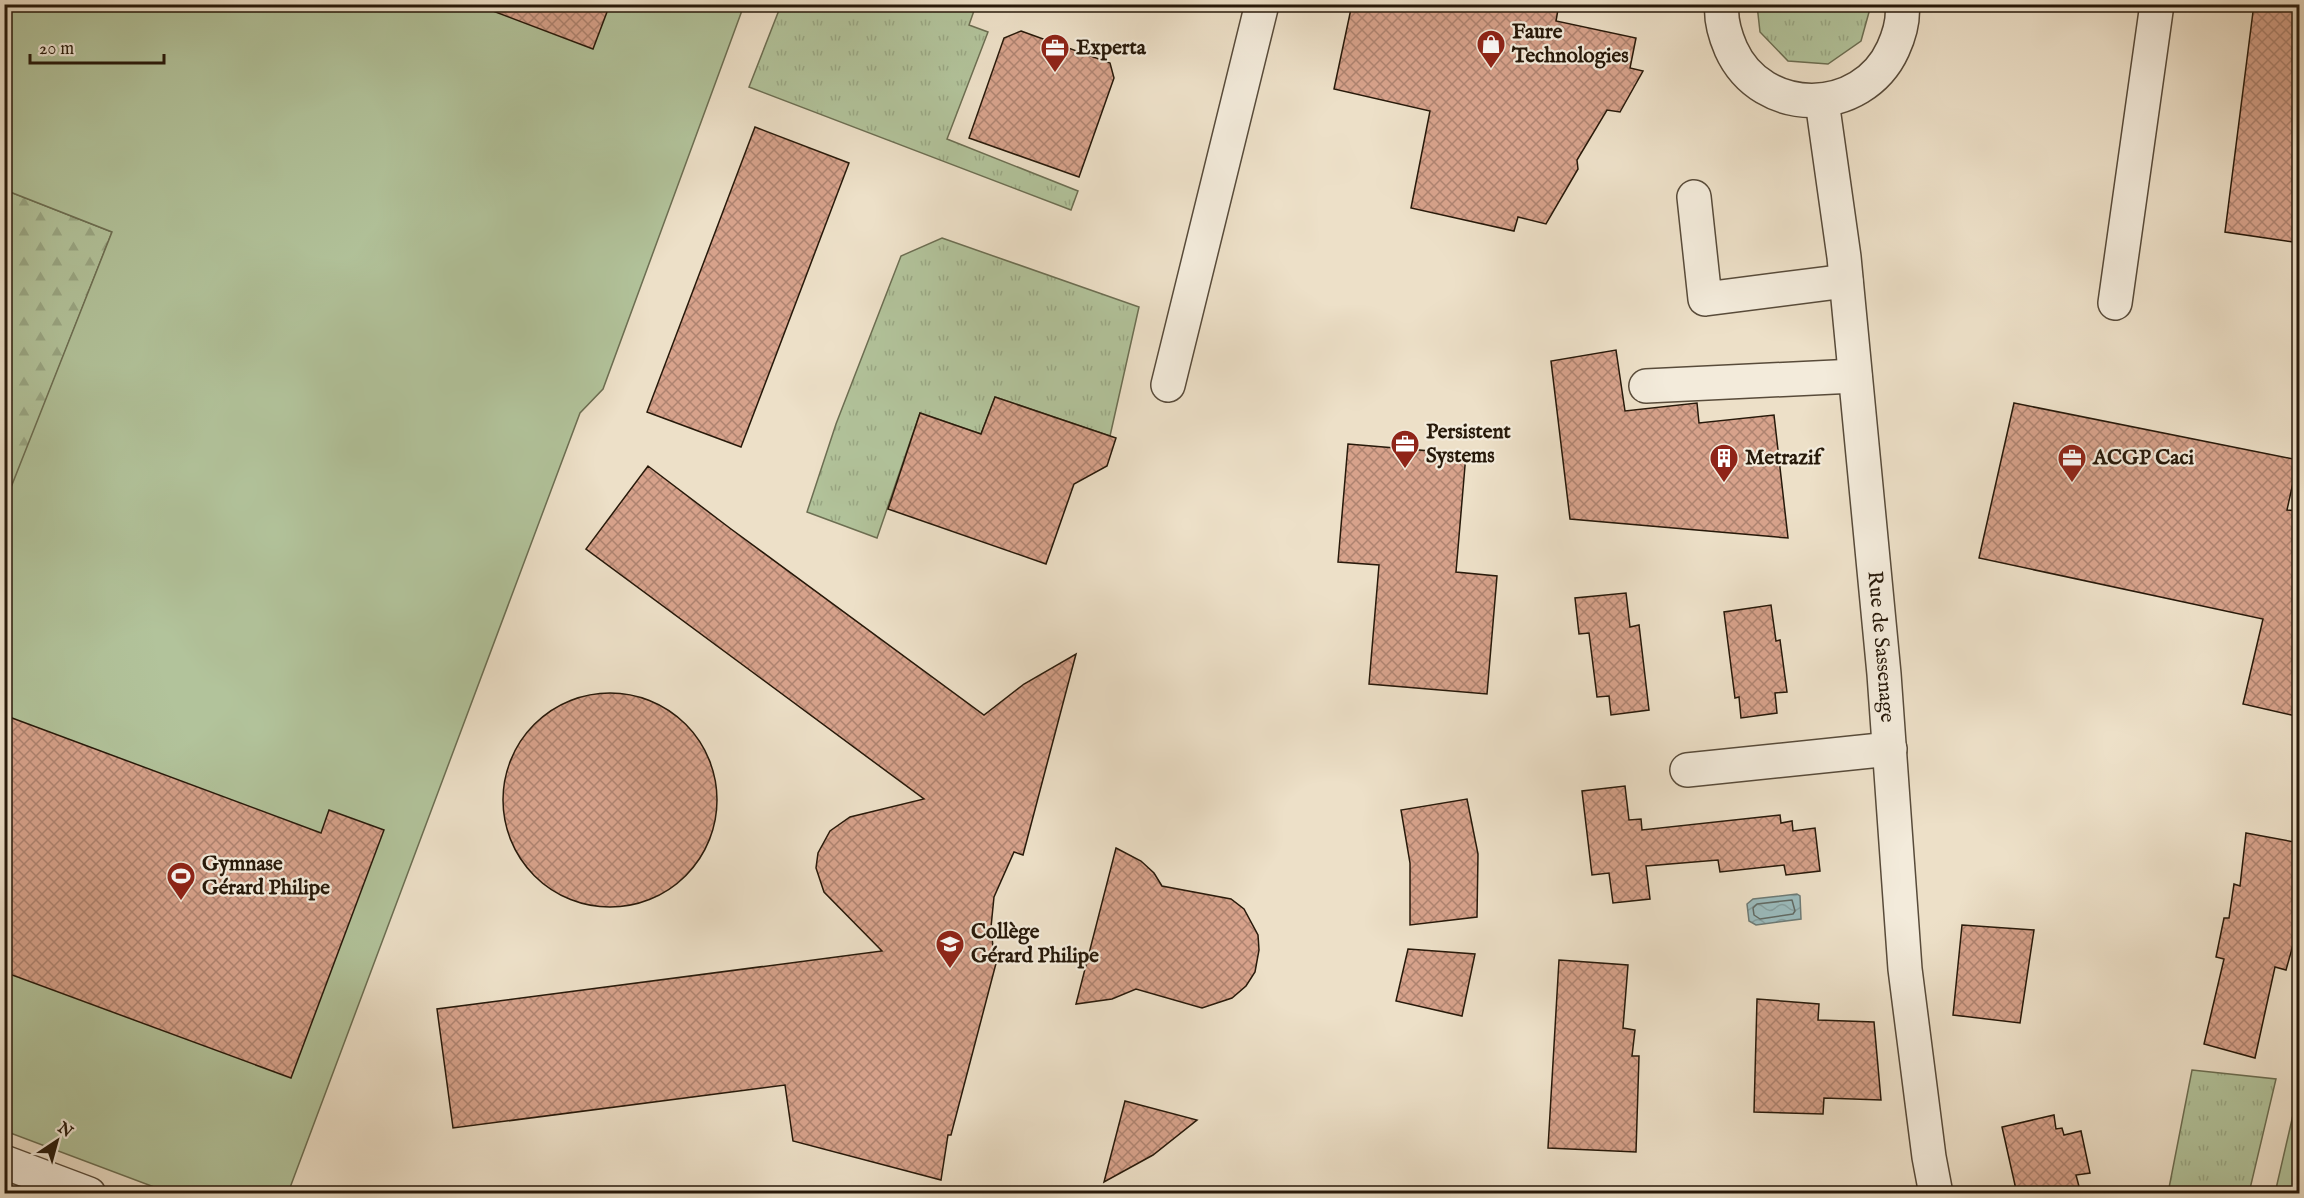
<svg xmlns="http://www.w3.org/2000/svg" width="2304" height="1198" viewBox="0 0 2304 1198" font-family="'IM FELL English',serif">
<style>
.grass{fill:url(#grass-tufts);stroke:#6c6e52;stroke-width:1.5}
.forest{fill:url(#forest-firs);stroke:#6c6e52;stroke-width:1.5}
.green{fill:#b2c39b;stroke:#6c6e52;stroke-width:1.5}
.water{fill:url(#water-waves);stroke:#6d7a75;stroke-width:1.5}
.lines{fill:none;stroke-linecap:round;stroke-linejoin:round}
.shore{stroke:#616a64;stroke-width:1.5}
.building{fill:url(#building-cross-hatch);stroke:#27190a;stroke-width:1.5}
.minor-casing{stroke:#584b3a;stroke-width:36}
.minor{stroke:#f3ebdb;stroke-width:33}
.labels{text-anchor:middle;dominant-baseline:central;stroke-width:4.5;stroke-linejoin:round;paint-order:stroke}
.poi-label{font-size:21px;font-weight:bold;fill:#27190a;stroke:#f3ebdb;text-anchor:start}
.street-label{font-size:21px;fill:#27190a;stroke:#f3ebdb}
</style>
<defs>
<pattern id="grass-tufts" width="24" height="20" patternUnits="userSpaceOnUse" patternTransform="scale(1.5)"><rect width="24" height="20" fill="#b2c39b"/><path d="M3 7l-1-3M5 7V3M7 7l1-3M15 17l-1-3M17 17v-4M19 17l1-3" fill="none" stroke="#99a784"/></pattern>
<pattern id="forest-firs" width="22" height="20" patternUnits="userSpaceOnUse" patternTransform="scale(1.5)"><rect width="22" height="20" fill="#b2c39b"/><path d="M5 1l3.5 6h-7zM16 11l3.5 6h-7z" fill="#99a784"/></pattern>
<pattern id="water-waves" width="16" height="10" patternUnits="userSpaceOnUse" patternTransform="scale(1.5)"><rect width="16" height="10" fill="#9bbbbd"/><path d="M0 5q4-4 8 0t8 0" fill="none" stroke="#86a0a1"/></pattern>
<pattern id="building-cross-hatch" width="8" height="8" patternUnits="userSpaceOnUse" patternTransform="scale(1.5)"><rect width="8" height="8" fill="#d7a28b"/><path d="M0 0l8 8M0 8l8-8" fill="none" stroke="#ae8370"/></pattern>
</defs>
<rect width="100%" height="100%" fill="#ede0c8"/>
<filter id="stains"><feTurbulence type="fractalNoise" baseFrequency=".00333" numOctaves="4"/><feColorMatrix values="0 0 0 0 .2 0 0 0 0 .09 0 0 0 0 .02 0 0 0 .5 -.17"/></filter>
<radialGradient id="worn" r=".72"><stop offset=".6" stop-color="#630" stop-opacity="0"/><stop offset="1" stop-color="#630" stop-opacity=".3"/></radialGradient>
<!-- grass -->
<g class="grass">
<polygon points="781,5 976,5 969,25 988,32 947,139 1078,191 1071,210 749,87"/>
<polygon points="1757,5 1757,4 1871,5 1861,41 1828,64 1788,61 1760,32"/>
<polygon points="942,238 1139,307 1110,436 995,397 981,434 920,413 877,538 807,512 836,424 901,256"/>
<polygon points="2192,1070 2276,1079 2249,1193 2168,1193"/>
</g>
<!-- forest -->
<polygon class="forest" points="5,190 112,232 5,505"/>
<!-- green -->
<g class="green">
<polygon points="5,5 744,5 603,389 580,413 288,1193 170,1193 5,1131 4,505 112,232 5,190"/>
<polygon points="2299,1089 2299,1193 2275,1193"/>
</g>
<!-- water -->
<polygon class="water" points="1797,894 1800,896 1801,919 1756,925 1749,921 1747,904 1753,899"/>
<g class="lines">
<!-- shore -->
<polygon class="shore" points="1792,900 1795,911 1793,914 1760,919 1754,915 1753,908 1757,904"/>
</g>
<!-- building -->
<g class="building">
<polygon points="486,4 610,4 593,49 485,8"/>
<polygon points="1352,4 1559,4 1556,21 1636,38 1630,68 1643,71 1620,112 1607,110 1577,160 1578,169 1546,224 1518,217 1514,231 1411,208 1430,111 1334,89"/>
<polygon points="2254,4 2300,4 2300,243 2225,232"/>
<polygon points="1021,31 1110,63 1114,78 1079,177 969,138 1004,38"/>
<polygon points="755,127 849,163 741,447 647,412"/>
<polygon points="1616,350 1625,411 1697,403 1699,423 1774,415 1788,538 1570,519 1551,361"/>
<polygon points="995,397 1116,438 1107,466 1074,484 1046,564 888,509 920,413 981,434"/>
<polygon points="2014,403 2298,460 2287,510 2300,511 2300,717 2243,704 2263,619 1979,558"/>
<polygon points="1348,444 1466,454 1456,572 1497,576 1487,694 1369,684 1379,565 1338,562"/>
<polygon points="648,466 731,529 984,715 1024,684 1076,654 1023,855 1014,852 994,897 991,927 993,947 999,952 951,1135 948,1135 941,1180 793,1141 785,1085 453,1128 437,1009 882,951 824,892 816,868 818,853 830,831 850,817 924,799 586,549"/>
<polygon points="1626,593 1630,627 1639,625 1649,710 1611,715 1609,696 1597,697 1589,633 1579,634 1575,598"/>
<polygon points="1771,605 1776,641 1780,640 1787,692 1775,693 1777,713 1741,718 1739,697 1735,698 1724,612"/>
<circle cx="610" cy="800" r="107"/>
<polygon points="4,715 321,833 329,810 384,830 291,1078 4,972"/>
<polygon points="1625,786 1629,820 1641,819 1642,830 1780,815 1781,823 1792,821 1793,831 1815,828 1820,871 1786,875 1784,865 1720,872 1718,860 1646,866 1650,899 1613,903 1609,873 1592,875 1582,791"/>
<polygon points="1467,799 1478,854 1477,917 1410,925 1410,863 1401,810"/>
<polygon points="2246,833 2300,843 2300,920 2286,970 2275,967 2255,1058 2204,1044 2224,959 2216,957 2224,918 2229,918 2234,884 2240,886"/>
<polygon points="1116,848 1141,861 1154,873 1162,886 1231,899 1244,909 1258,935 1259,950 1255,972 1246,986 1232,998 1202,1008 1136,989 1112,999 1076,1004"/>
<polygon points="1962,925 2034,930 2020,1023 1953,1015"/>
<polygon points="1408,949 1475,954 1462,1016 1396,1001"/>
<polygon points="1559,960 1628,965 1623,1028 1635,1030 1632,1056 1639,1056 1636,1152 1548,1148"/>
<polygon points="1757,999 1819,1004 1818,1020 1874,1022 1881,1100 1824,1098 1823,1114 1754,1112"/>
<polygon points="1125,1101 1197,1120 1153,1155 1104,1182"/>
<polygon points="2054,1115 2056,1129 2062,1128 2064,1135 2081,1131 2090,1173 2076,1175 2081,1194 2017,1194 2002,1127"/>
</g>
<g class="lines">
<!-- minor casing -->
<g class="minor-casing">
<g id="minor">
<path d="M 1722,4 C 1720,20 1725,35 1731,49 C 1762,118 1862,117 1893,49 C 1899,36 1904,20 1902,4"/>
<path id="s1" d="M 1822,101 L 1844,257 L 1884,674 L 1905,969 L 1929,1157 L 1936,1194"/>
<polyline points="1694,197 1705,299 1846,281"/>
<polyline points="2115,303 2157,4"/>
<polyline points="1168,385 1262,4"/>
<polyline points="1646,386 1855,376"/>
<polyline points="1687,770 1890,749"/>
<polyline points="4,1162 89,1194"/>
</g>
</g>
<!-- minor -->
<use href="#minor" class="minor"/>
</g>
<!-- icons -->
<defs>
<g id="shop-pin" transform="scale(1.5)"><path d="M0 17L-7.5 6A9.5 9.5 0 1 1 7.5 6Z" fill="#8f2418" stroke="#f3ebdb"/><path d="M-5-2.5h2.3a2.7 3.5 0 0 1 5.4 0H5L5.5 6h-11ZM-1.5-2.5h3a1.5 2.3 0 0 0-3 0Z" fill="#fff"/></g>
<g id="office-pin" transform="scale(1.5)"><path d="M0 17L-7.5 6A9.5 9.5 0 1 1 7.5 6Z" fill="#8f2418" stroke="#f3ebdb"/><path d="M-6-3h4V-5.5h4V-3h4V5H-6ZM-1-4.5V-3h2v-1.5ZM-6 0V1H6V0Z" fill="#fff"/></g>
<g id="building-pin" transform="scale(1.5)"><path d="M0 17L-7.5 6A9.5 9.5 0 1 1 7.5 6Z" fill="#8f2418" stroke="#f3ebdb"/><path d="M-4-6H4V6H1V3H-1V6H-4ZM-2.5-4.3h1.7v1.8h-1.7ZM.8-4.3h1.7v1.8H.8ZM-2.5-1h1.7V.8h-1.7ZM.8-1h1.7V.8H.8Z" fill="#fff"/></g>
<g id="stadium-pin" transform="scale(1.5)"><path d="M0 17L-7.5 6A9.5 9.5 0 1 1 7.5 6Z" fill="#8f2418" stroke="#f3ebdb"/><path d="M0-5a6.5 5 0 1 0 0 10a6.5 5 0 1 0 0-10ZM-3.5-1.8h7v3.6h-7Z" fill="#fff"/></g>
<g id="school-pin" transform="scale(1.5)"><path d="M0 17L-7.5 6A9.5 9.5 0 1 1 7.5 6Z" fill="#8f2418" stroke="#f3ebdb"/><path d="M0-5L7-2L0 1L-7-2ZM-4 1L0 2.5L4 1V4Q0 6-4 4Z" fill="#fff"/></g>
</defs>
<g fill-rule="evenodd">
<use href="#shop-pin" x="1491" y="44"/>
<use href="#office-pin" x="1055" y="48"/>
<use href="#office-pin" x="1405" y="444"/>
<use href="#building-pin" x="1724" y="458"/>
<use href="#office-pin" x="2072" y="458"/>
<use href="#stadium-pin" x="181" y="876"/>
<use href="#school-pin" x="950" y="944"/>
</g>
<g class="labels">
<!-- poi labels -->
<g class="poi-label">
<text x="1512" y="32">Faure<tspan x="1512" dy="24">Technologies</tspan></text>
<text x="1076" y="48">Experta</text>
<text x="1426" y="432">Persistent<tspan x="1426" dy="24">Systems</tspan></text>
<text x="1745" y="458">Metrazif</text>
<text x="2093" y="458">ACGP Caci</text>
<text x="202" y="864">Gymnase<tspan x="202" dy="24">Gérard Philipe</tspan></text>
<text x="971" y="932">Collège<tspan x="971" dy="24">Gérard Philipe</tspan></text>
</g>
<!-- street labels -->
<g class="street-label">
<text stroke="none"><textPath href="#s1" startOffset="549">Rue de Sassenage</textPath></text>
</g>
</g>
<!-- margin -->
<rect width="2304" height="1198" fill="none" stroke="#ede0c8" stroke-width="24"/>
<rect x="6" y="6" width="2292" height="1186" fill="none" stroke="#27190a" stroke-width="3"/>
<rect x="12" y="12" width="2280" height="1174" fill="none" stroke="#27190a" stroke-width="1.5"/>
<!-- north arrow -->
<g transform="translate(57 1141) rotate(36)" stroke="#f3ebdb" stroke-width="4.5" paint-order="stroke">
<path d="M0-4.5L10 22L0 15L-10 22Z" fill="#27190a"/>
<text y="-9" font-size="16" font-weight="bold" text-anchor="middle" fill="#27190a">N</text>
</g>
<!-- scale -->
<path d="M30 54v9h134v-9" fill="none" stroke="#27190a" stroke-width="3"/>
<text x="39" y="54" font-size="18" fill="#27190a" stroke="#f3ebdb" stroke-width="4.5" paint-order="stroke">20 m</text>
<rect width="100%" height="100%" filter="url(#stains)"/>
<rect width="100%" height="100%" fill="url(#worn)"/>
</svg>
